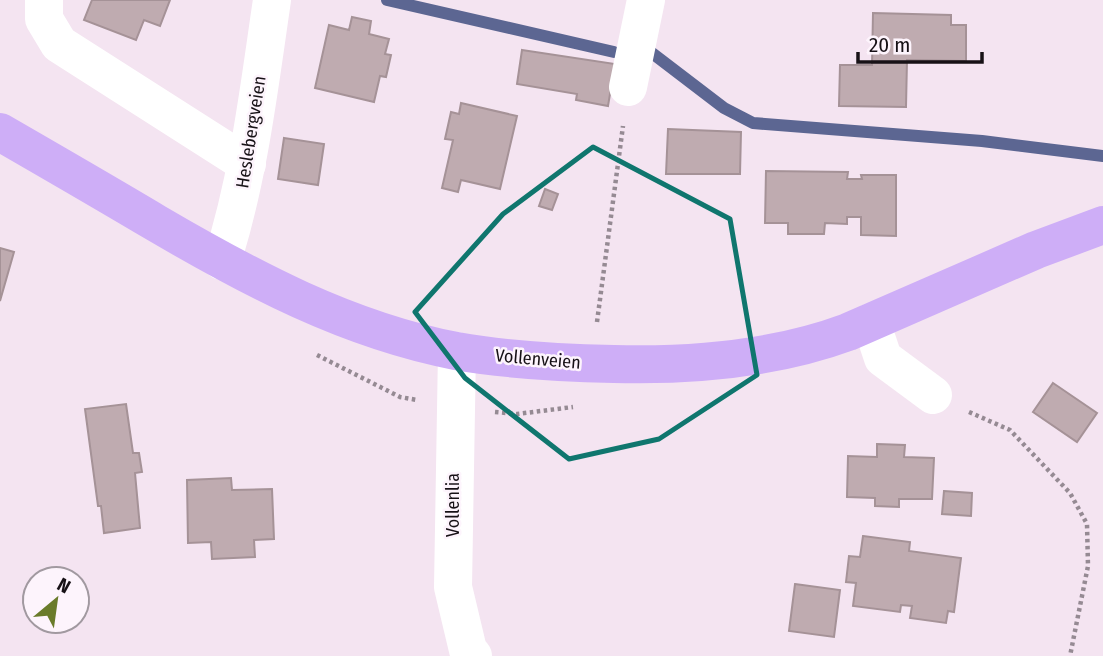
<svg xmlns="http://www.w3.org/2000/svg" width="1103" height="656" viewBox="0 0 1103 656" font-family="'Fira Sans Condensed',sans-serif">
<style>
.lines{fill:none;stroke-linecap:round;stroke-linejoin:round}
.stream{stroke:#5c6692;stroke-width:12}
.building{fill:#bfabb0;stroke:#a59297;stroke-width:2}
.path{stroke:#958a93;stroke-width:4.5;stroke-dasharray:3.5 3.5;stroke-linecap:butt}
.minor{stroke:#fff;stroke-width:38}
.major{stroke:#ceaef7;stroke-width:38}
.marked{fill:none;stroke:#0f766e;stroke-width:5;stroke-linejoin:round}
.labels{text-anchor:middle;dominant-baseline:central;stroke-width:5;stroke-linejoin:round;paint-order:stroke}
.street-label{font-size:18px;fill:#171116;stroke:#fdf4fc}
</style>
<rect width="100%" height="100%" fill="#f4e4f1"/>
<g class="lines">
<!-- stream -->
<g class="stream">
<polyline points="387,0 614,52"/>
<polyline points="652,53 724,108 753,123 982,141 1103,156"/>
</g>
</g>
<!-- building -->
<g class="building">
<polygon points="92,0 170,0 160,26 144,20 136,40 84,20"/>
<polygon points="873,13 951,15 951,25 966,25 966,61 907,60 906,107 839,106 840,65 872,65"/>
<polygon points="352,17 371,21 369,34 389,39 385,54 391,55 386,77 380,76 374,102 315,88 329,25 349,30"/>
<polygon points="522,50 615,64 608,106 576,100 577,94 517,84"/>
<polygon points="461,103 517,116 500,189 461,180 458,192 442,188 453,140 445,139 451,112 459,114"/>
<polygon points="668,129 741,132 740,174 666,174"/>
<polygon points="284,138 324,144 318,185 278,179"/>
<polygon points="766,171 848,172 847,179 862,179 861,175 896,175 896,236 861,235 861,217 847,217 847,224 825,223 824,234 788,234 788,223 765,223"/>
<polygon points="545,189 558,194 552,210 539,206"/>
<polygon points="0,248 14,252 0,301"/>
<polygon points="1053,383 1097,413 1077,442 1033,412"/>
<polygon points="126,404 133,453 139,453 142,472 135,473 140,528 104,533 101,506 98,506 85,409"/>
<polygon points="877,444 905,445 904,457 934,458 932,499 899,499 899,507 875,506 875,498 847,497 848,456 877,457"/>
<polygon points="231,478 232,490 272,489 274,539 254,540 255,557 212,559 211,542 188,543 187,480"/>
<polygon points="944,491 972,493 971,516 942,514"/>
<polygon points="863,536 910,542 909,551 961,558 954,612 948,611 946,623 910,618 912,606 901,605 900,612 853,606 856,583 846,582 849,556 860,557"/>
<polygon points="795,584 840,590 834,637 789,631"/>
</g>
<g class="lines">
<!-- path -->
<g class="path">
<polyline points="597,322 623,126"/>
<polyline points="317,355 400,397 417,400"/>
<polyline points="495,412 517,414 573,407"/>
<polyline points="969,412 1010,430 1070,493 1087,524 1088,566 1070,656"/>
</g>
<!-- minor -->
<g class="minor">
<polyline points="44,0 44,19 59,44 247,164"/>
<polyline points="628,87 646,0"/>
<path d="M 222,261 C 249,176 259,88 272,0"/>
<polyline points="871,322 883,358 933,395"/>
<polyline points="457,351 453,587 468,650 473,656"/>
</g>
<!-- major -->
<path class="major" d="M 0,132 C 52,162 104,192 156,223 C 250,278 347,330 456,351 C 507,360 562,363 614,364 C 692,366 775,359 848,332 L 1036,250 L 1103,225"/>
</g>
<!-- marked area -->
<path class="marked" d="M 593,147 L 730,219 L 757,375 L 659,439 L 569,459 L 465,378 L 415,312 L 503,214 Z"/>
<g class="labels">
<!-- street labels -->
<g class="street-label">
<text transform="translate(251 132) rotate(-81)">Heslebergveien</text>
<text transform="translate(538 359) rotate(5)">Vollenveien</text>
<text transform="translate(453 505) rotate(-90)">Vollenlia</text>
</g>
</g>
<!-- north arrow -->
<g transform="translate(56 600) rotate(29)"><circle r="33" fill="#fdf4fc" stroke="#a199a0" stroke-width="2"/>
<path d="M0-5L12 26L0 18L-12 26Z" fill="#6a7b2a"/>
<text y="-10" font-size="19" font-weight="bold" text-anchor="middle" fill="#171116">N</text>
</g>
<!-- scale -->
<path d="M858 52v10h124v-10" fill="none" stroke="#171116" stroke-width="3.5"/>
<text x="869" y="52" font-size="21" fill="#171116" stroke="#fdf4fc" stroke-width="5" paint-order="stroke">20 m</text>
</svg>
